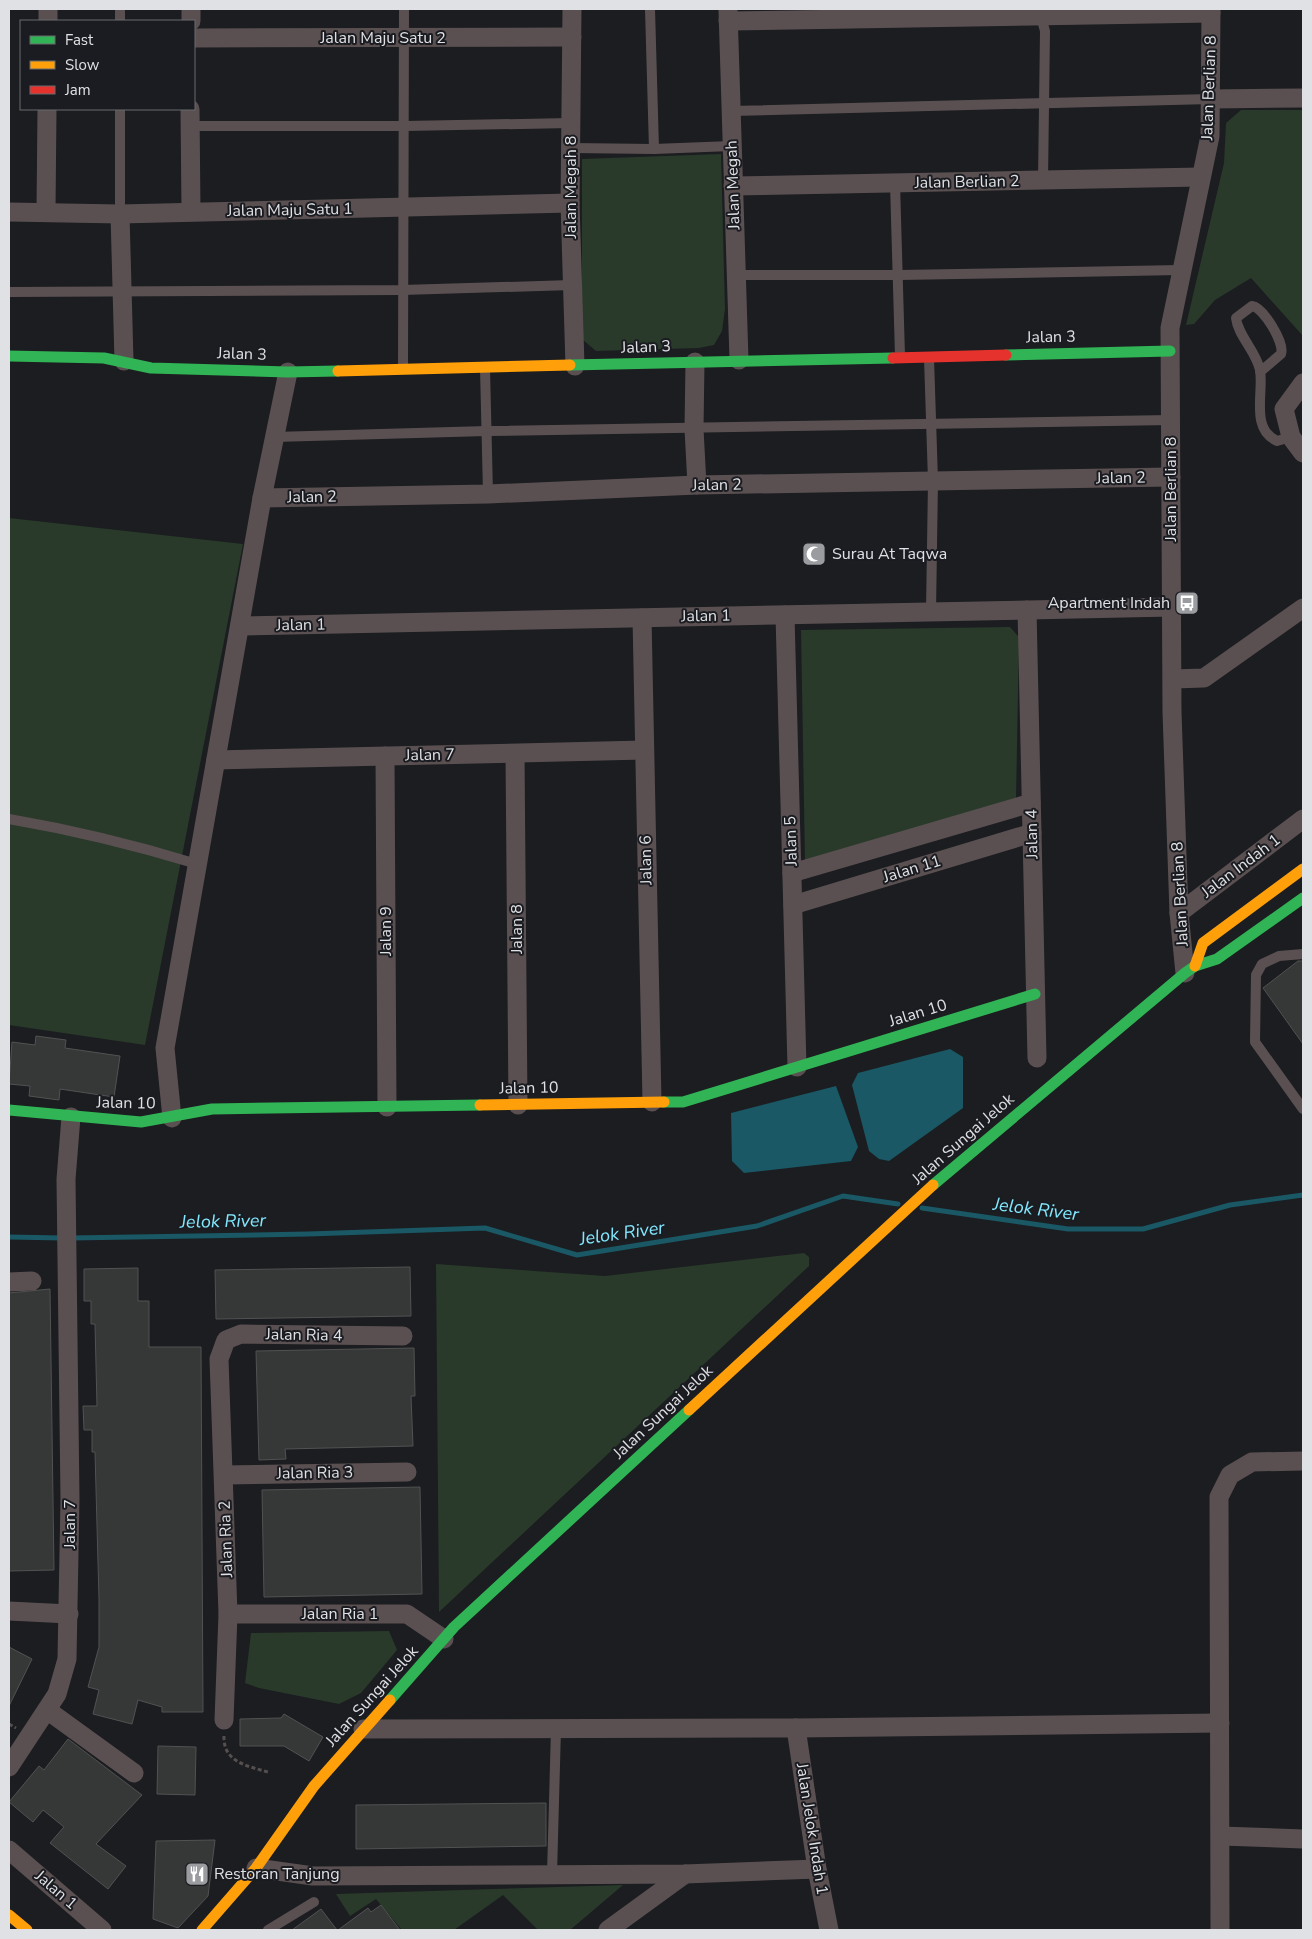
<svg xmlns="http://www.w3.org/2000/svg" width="1312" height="1939" viewBox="0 0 1312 1939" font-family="'Nunito Sans',sans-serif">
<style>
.green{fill:#293a2a}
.water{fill:#195864}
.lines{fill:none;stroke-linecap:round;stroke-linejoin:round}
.stream{stroke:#195864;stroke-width:5}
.building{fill:#363737;stroke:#515252}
.path{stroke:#564f50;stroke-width:3;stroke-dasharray:4 2.5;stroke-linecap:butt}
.lane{stroke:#5b5051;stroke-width:10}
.street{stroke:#5b5051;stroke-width:19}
.fast{stroke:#30b455;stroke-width:11}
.slow{stroke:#ff9f0a;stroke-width:11}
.jam{stroke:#e5322d;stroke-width:11}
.labels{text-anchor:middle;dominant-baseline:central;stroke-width:4;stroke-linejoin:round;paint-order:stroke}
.street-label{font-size:16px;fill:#e0e1e4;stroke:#1a1c21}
.poi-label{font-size:16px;fill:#e0e1e4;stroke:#1a1c21;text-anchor:start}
.water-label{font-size:18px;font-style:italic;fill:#82e8fd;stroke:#1a1c21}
</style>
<rect width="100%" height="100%" fill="#1b1d20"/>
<!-- green -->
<g class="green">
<polygon points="1241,110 1303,110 1303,336 1251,278 1215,300 1194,324 1186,325 1224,163 1226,123"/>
<polygon points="721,154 725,309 722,331 714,345 699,348 596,351 582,339 582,159"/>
<polygon points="9,518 243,544 145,1045 9,1025"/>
<polygon points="1010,627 1019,637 1016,799 805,862 801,630"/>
<polygon points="804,1253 809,1257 809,1266 439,1612 436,1264 605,1276"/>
<polygon points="389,1631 397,1650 361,1693 339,1704 259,1688 245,1683 251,1633"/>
<polygon points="623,1885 570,1930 538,1930 503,1895 454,1930 402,1930 376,1899 350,1916 336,1894"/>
</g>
<!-- water -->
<g class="water">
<polygon points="950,1049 963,1057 963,1108 889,1161 879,1159 869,1151 852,1085 858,1073"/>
<polygon points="836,1086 858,1147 851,1161 744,1173 732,1161 731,1113"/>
</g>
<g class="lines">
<!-- stream -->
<g class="stream">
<polyline points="922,1208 1068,1229 1143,1229 1230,1205 1303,1195"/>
<polyline points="9,1237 63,1238"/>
<polyline points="71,1238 308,1234 485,1228 577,1255 757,1226 843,1196 898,1204"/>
</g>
</g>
<!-- building -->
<g class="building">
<polygon points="1298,961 1303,961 1303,1044 1263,988"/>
<polygon points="36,1036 66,1040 65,1048 120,1056 114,1097 60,1089 59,1100 29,1096 30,1086 9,1084 12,1042 35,1045"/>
<polygon points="410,1267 411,1316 216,1319 215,1270"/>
<polygon points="138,1268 138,1301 149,1301 149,1347 201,1347 203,1712 162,1712 162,1707 138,1700 132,1724 93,1714 99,1690 88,1687 99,1647 99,1599 95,1452 92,1452 92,1430 84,1430 83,1406 97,1406 95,1324 91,1324 91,1301 84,1301 84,1269"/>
<polygon points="50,1289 54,1570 9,1571 9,1293"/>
<polygon points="414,1348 415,1396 411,1396 413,1446 285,1449 286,1459 259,1460 256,1351"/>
<polygon points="420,1487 422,1594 264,1597 262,1490"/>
<polygon points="9,1647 32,1659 9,1706"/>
<polygon points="284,1714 323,1737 309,1761 284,1746 240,1746 240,1719 281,1718"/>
<polygon points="68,1739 142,1795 96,1844 126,1866 108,1889 50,1843 64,1827 43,1810 33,1822 9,1802 39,1766 44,1770"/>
<polygon points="158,1746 196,1747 195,1795 157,1794"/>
<polygon points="546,1803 546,1846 356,1849 356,1805"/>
<polygon points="215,1840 208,1896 178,1928 153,1919 156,1841"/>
<polygon points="381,1905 400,1930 338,1930 368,1908 371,1912"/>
<polygon points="321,1909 337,1930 292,1930"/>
</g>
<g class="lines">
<!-- path -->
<g class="path">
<polyline points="9,1724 16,1728"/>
<path d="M 224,1736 C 223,1762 247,1766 268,1772"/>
</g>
<!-- lane -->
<g class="lane">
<polyline points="650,9 654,149"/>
<polyline points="1041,17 1045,31 1043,180"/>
<polyline points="120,21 120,9"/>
<polyline points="731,111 1211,99"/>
<polyline points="190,126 405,126 571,123"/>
<polyline points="571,148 654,149 731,146"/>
<polyline points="895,183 900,356"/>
<polyline points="120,214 120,109"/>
<polyline points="736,275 899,275 1181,270"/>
<polyline points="9,292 402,290 572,285"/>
<polyline points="929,358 933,481 931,612"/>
<polyline points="403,368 404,9"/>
<polyline points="485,368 488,494"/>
<path d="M 1260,372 L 1281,354 C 1285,343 1263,307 1252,306 L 1236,318 C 1238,336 1256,351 1260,370 C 1264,392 1250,429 1277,441 L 1291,437"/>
<polyline points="274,437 487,431 1171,420"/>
<path d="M 9,819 C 73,830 135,845 197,864"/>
<polyline points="1303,954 1279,956 1262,964 1256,975 1255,1042 1303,1109"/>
<polyline points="552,1874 556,1729"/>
<polyline points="268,1930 314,1902"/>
</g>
<!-- street -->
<g class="street">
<polyline points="572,9 570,203 575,366"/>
<polyline points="728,10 739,360"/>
<polyline points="48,21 48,9"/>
<polyline points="191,21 191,9"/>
<polyline points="728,21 1211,13"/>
<polyline points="194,38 572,37"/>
<polyline points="1211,99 1303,98"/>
<polyline points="190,109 191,211"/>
<polyline points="733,186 1201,177"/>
<polyline points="46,211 47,109"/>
<polyline points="9,212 120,214 570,203"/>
<polyline points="120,214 124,361"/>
<polyline points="695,362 694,429 697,485"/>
<polyline points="1303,383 1284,409 1291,437 1303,453"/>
<polyline points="262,498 488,494 697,485 1171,477"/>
<polyline points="1027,610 1037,1058"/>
<polyline points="785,615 797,1067"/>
<polyline points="642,618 652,1102"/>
<polyline points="240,626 1172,607"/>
<polyline points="1173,679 1204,678 1303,608"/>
<polyline points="515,754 518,1105"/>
<polyline points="385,756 387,1107"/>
<polyline points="216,760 644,750"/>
<polyline points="792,873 1031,803"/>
<polyline points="793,905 1032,833"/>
<polyline points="1179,913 1303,819"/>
<polyline points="1185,973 1179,913 1172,712 1170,328 1210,136 1211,9"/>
<polyline points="172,1118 165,1048 262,498 288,372"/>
<polyline points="9,1282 32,1281"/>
<polyline points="224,1475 407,1472"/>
<polyline points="9,1611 69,1614"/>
<polyline points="228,1614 407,1614 444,1639"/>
<polyline points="47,1710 134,1773"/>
<polyline points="224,1720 228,1614 219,1359 226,1340 241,1334 403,1336"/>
<polyline points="796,1728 817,1869 829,1930"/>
<polyline points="363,1729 796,1728 1220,1723"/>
<polyline points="9,1767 57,1694 67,1659 70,1499 66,1179 71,1117"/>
<polyline points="1221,1836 1303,1839"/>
<polyline points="9,1850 102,1930"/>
<polyline points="256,1868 313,1876 685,1874 817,1869"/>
<polyline points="608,1930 685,1874"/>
<polyline points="1220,1930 1219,1497 1230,1475 1252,1462 1303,1461"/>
</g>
<!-- fast -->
<g class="fast">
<polyline points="1006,355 1170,351"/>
<polyline points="9,356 104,358 151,368 288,372 338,371"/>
<polyline points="570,365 893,358"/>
<polyline points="664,1102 683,1102 1035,994"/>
<polyline points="9,1110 141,1122 212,1109 480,1105"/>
<polyline points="933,1185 1185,973 1195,966 1217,959 1303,898"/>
<polyline points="390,1700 454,1627 689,1410"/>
</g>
<!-- slow -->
<g class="slow">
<polyline points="338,371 570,365"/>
<polyline points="1195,966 1203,943 1303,869"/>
<polyline points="480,1105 664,1102"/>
<polyline points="689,1410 933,1185"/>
<polyline points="9,1915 27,1930"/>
<polyline points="202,1930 256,1868 314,1786 390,1700"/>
</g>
<!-- jam -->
<polyline class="jam" points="893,358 1006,355"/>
</g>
<!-- icons -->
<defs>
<g id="mosque-square" transform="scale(1.25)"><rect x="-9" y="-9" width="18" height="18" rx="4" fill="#9b9c9f" stroke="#1a1c21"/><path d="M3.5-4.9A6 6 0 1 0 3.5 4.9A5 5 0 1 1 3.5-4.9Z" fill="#fff"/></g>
<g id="bus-square" transform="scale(1.25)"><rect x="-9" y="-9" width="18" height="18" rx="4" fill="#9b9c9f" stroke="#1a1c21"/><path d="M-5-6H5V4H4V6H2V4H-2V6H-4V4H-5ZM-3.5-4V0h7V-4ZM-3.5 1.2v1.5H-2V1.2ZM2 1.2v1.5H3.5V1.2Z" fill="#fff"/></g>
<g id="restaurant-square" transform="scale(1.25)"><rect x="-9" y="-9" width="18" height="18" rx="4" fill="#9b9c9f" stroke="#1a1c21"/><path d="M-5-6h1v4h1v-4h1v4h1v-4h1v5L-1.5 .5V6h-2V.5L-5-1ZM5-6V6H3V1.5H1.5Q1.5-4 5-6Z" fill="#fff"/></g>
</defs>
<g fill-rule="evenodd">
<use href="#mosque-square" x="814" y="554"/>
<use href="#bus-square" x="1187" y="603"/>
<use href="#restaurant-square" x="197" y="1874"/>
</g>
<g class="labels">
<!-- street labels -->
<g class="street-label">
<text x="383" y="38">Jalan Maju Satu 2</text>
<text transform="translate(1209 88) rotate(-88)">Jalan Berlian 8</text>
<text transform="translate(967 182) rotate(-1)">Jalan Berlian 2</text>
<text transform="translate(733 185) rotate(-92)">Jalan Megah</text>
<text transform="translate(571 187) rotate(-90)">Jalan Megah 8</text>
<text transform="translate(290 210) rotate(-1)">Jalan Maju Satu 1</text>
<text transform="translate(1051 337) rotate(-1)">Jalan 3</text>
<text transform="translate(646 347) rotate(-2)">Jalan 3</text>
<text transform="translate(242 354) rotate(2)">Jalan 3</text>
<text transform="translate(1121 478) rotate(-1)">Jalan 2</text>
<text transform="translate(717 485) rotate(-1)">Jalan 2</text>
<text transform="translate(1171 489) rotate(-90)">Jalan Berlian 8</text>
<text transform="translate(312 497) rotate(-1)">Jalan 2</text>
<text transform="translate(706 616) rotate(-1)">Jalan 1</text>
<text transform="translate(301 625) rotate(-1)">Jalan 1</text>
<text transform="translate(430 755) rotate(-1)">Jalan 7</text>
<text transform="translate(1032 834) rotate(-91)">Jalan 4</text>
<text transform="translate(791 841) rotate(-92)">Jalan 5</text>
<text transform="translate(646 860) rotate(-91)">Jalan 6</text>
<text transform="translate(1241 866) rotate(-37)">Jalan Indah 1</text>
<text transform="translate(912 869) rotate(-17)">Jalan 11</text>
<text transform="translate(1180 894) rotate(-93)">Jalan Berlian 8</text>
<text transform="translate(517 929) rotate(-90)">Jalan 8</text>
<text transform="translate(386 931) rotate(-90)">Jalan 9</text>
<text transform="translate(918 1013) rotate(-17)">Jalan 10</text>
<text transform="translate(529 1088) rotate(-1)">Jalan 10</text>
<text transform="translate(126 1103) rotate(1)">Jalan 10</text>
<text transform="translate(963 1139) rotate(-41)">Jalan Sungai Jelok</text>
<text transform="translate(304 1335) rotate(1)">Jalan Ria 4</text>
<text transform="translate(663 1412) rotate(-43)">Jalan Sungai Jelok</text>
<text transform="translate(315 1473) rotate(-1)">Jalan Ria 3</text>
<text transform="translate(70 1524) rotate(-90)">Jalan 7</text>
<text transform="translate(226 1539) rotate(-92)">Jalan Ria 2</text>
<text x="340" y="1614">Jalan Ria 1</text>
<text transform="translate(372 1696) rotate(-48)">Jalan Sungai Jelok</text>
<text transform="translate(812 1829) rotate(81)">Jalan Jelok Indah 1</text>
<text transform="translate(56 1890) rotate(41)">Jalan 1</text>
</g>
<!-- poi labels -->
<g class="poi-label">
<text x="832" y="554">Surau At Taqwa</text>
<text x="1170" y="603" text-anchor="end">Apartment Indah</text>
<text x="214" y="1874">Restoran Tanjung</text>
</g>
<!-- water labels -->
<g class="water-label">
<text transform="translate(1036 1209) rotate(7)">Jelok River</text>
<text transform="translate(223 1221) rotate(-1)">Jelok River</text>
<text transform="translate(622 1233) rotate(-8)">Jelok River</text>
</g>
</g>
<!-- border -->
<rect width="1312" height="1939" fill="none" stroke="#e0e1e4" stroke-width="20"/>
<!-- legend -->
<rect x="20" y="20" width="175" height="90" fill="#1a1c21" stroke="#696b6f"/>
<rect x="30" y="36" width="25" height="8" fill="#30b455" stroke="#696b6f"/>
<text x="65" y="45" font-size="15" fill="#e0e1e4">Fast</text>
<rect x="30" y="61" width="25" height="8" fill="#ff9f0a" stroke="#696b6f"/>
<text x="65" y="70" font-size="15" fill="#e0e1e4">Slow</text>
<rect x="30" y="86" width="25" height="8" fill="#e5322d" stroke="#696b6f"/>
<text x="65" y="95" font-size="15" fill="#e0e1e4">Jam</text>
</svg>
